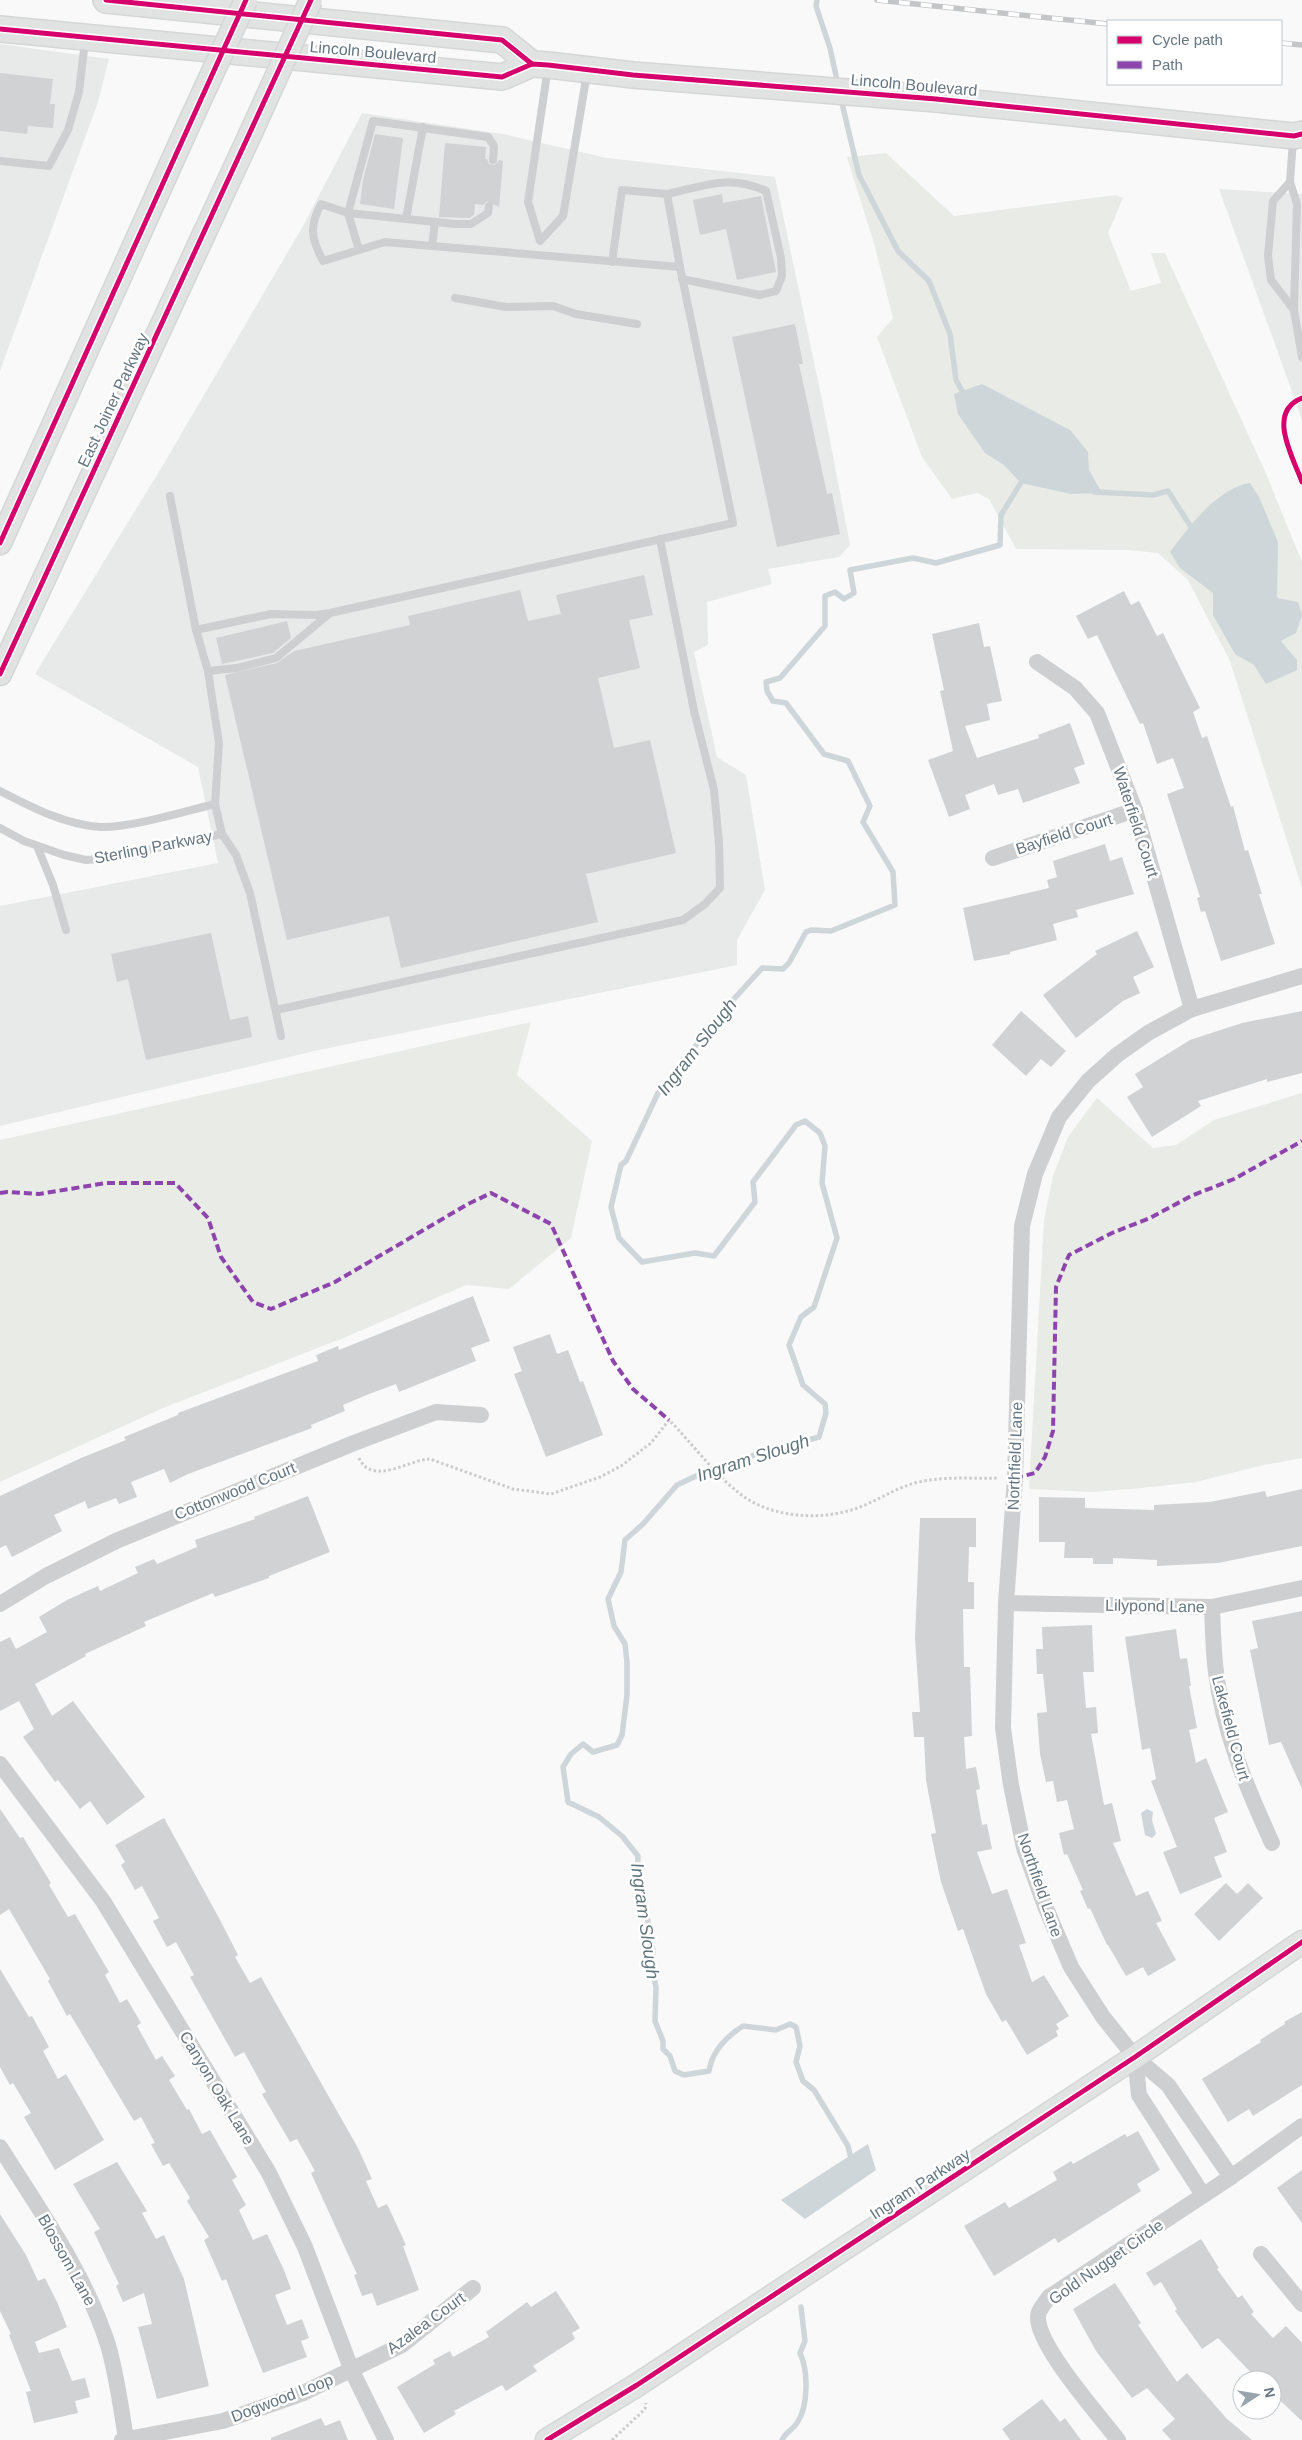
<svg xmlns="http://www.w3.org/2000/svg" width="1302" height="2440" viewBox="0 0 1302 2440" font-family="Helvetica,sans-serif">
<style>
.built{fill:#e8e9e9}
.green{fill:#e8ebe6}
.water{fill:#ced6d9}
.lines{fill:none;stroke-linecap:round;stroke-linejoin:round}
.stream{stroke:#ced6d9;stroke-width:5.5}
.building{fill:#d0d2d3}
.secondary-casing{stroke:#d5d6d7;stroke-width:25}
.primary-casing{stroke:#d5d6d7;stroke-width:28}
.path{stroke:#cbcccd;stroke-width:3;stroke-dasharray:2.5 2.5;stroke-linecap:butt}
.lane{stroke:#cecfd0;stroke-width:8}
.street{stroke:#cecfd0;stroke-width:16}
.secondary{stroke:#e1e2e2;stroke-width:22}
.primary{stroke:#e1e2e2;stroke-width:25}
.rail-casing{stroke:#c3c5c6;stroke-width:5.5}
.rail{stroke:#fff;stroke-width:4;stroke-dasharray:11;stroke-linecap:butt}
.secondary-bridge-casing{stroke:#d5d6d7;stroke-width:25;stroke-linecap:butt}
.secondary-bridge{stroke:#e1e2e2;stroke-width:22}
.quiet{stroke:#8e44ad;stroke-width:4;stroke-dasharray:8 4;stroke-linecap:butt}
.cycleway-casing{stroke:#fff;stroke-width:8}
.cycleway{stroke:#d6006c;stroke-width:5}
.labels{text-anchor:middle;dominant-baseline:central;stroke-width:5;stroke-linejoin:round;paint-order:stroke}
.street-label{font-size:16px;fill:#657683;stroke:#fff}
.water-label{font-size:18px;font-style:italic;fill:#60757c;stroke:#fff}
</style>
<rect width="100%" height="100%" fill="#f9f9f9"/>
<!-- built -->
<g class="built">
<polygon points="0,44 109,59 98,102 0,371"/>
<polygon points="362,113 503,134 607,158 775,177 824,409 850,545 839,557 768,569 772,584 707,602 708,645 694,652 717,757 746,775 765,890 737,940 737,965 319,1050 0,1126 0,906 218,863 198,767 35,674 163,465 303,226"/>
<polygon points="1219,189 1302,194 1302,420 1295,400"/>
</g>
<!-- green -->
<g class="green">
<polygon points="886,153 954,216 1116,195 1123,198 1108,233 1131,291 1161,283 1151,253 1165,253 1264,469 1302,562 1302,888 1230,661 1188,580 1158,553 1129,550 1016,549 989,499 977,493 952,499 922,457 877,337 893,318 875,247 847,157"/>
<polygon points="531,1022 517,1075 592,1141 571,1238 509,1289 466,1285 346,1337 163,1408 0,1482 0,1140"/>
<polygon points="1302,1093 1302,1458 1259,1466 1196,1482 1141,1488 1091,1492 1029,1489 1044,1220 1053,1176 1068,1137 1097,1098 1153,1148 1176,1145 1214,1120"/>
</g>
<!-- water -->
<g class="water">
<polygon points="982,384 1070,430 1088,452 1089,470 1102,493 1071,494 1021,483 1004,465 985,453 958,414 954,394"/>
<path d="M 1250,483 L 1259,497 L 1278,542 L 1277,598 L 1298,602 L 1302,615 L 1296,633 L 1281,641 L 1297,660 L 1297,670 L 1266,684 L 1254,665 L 1235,654 L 1213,615 L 1213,593 L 1180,568 L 1170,552 C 1189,527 1217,488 1250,483 Z"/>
<polygon points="1147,1809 1153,1812 1152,1820 1156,1834 1152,1838 1145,1835 1141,1813"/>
<polygon points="868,2144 876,2170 805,2219 781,2200"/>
</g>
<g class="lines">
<!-- stream -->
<g class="stream">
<polyline points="817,0 816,6 830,48 838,85"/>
<polyline points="841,99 859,175 898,251 929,281 950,334 956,380 965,396"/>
<polyline points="1094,492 1153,495 1168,491 1193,530"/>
<path d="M 850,2155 L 848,2146 L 814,2090 L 803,2081 L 796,2062 L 800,2046 L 796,2027 L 790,2024 L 776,2030 L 743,2026 C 726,2037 712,2051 709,2071 L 684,2075 L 675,2071 L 670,2056 L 663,2049 L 663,2041 L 655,2021 L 656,1987 L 652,1970 L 653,1951 L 647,1916 L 637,1888 L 638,1856 L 622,1836 L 599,1817 L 568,1802 L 563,1767 L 571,1754 L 583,1744 L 593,1752 L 617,1745 L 622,1735 L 627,1695 L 627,1662 L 625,1644 L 614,1626 L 608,1599 L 621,1572 L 625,1540 L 643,1524 L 677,1485 L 696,1476 L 709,1476 L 754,1455 L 819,1437 L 826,1413 L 825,1404 L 803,1385 L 789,1345 L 801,1317 L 814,1307 L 837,1238 L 822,1183 L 825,1146 L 820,1133 L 805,1121 L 796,1125 L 753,1182 L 755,1202 L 714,1256 L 695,1253 L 642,1262 L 619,1238 L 611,1207 L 621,1165 L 626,1161 L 658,1093 L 669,1083 L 712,1023 L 762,968 L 783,969 L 789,963 L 806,932 L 811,930 L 831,931 L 895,905 L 893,872 L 863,822 L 870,806 L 848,761 L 824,754 L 786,703 L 773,701 L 767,691 L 766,682 L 780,678 L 825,626 L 825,596 L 835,592 L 844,599 L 854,593 L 850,570 L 913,558 L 936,563 L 1000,545 L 1001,515 L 1025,476"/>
<path d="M 782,2440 C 786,2431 793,2430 797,2423 C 809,2406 808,2370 800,2353 L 805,2341 L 801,2307"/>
</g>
</g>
<!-- building -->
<g class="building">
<polygon points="0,73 53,79 50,104 55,104 53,128 28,126 27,134 0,131"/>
<polygon points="375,134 403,138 394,209 360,204 363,180"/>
<polygon points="445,143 486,147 485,159 487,159 489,164 495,165 499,160 503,161 499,207 487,201 483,205 475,204 474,215 469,218 439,217"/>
<polygon points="722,194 723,203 761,196 776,272 737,280 726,229 700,235 693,200"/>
<polygon points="795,324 803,364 799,364 827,494 832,493 840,534 777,547 732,337"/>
<polygon points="644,575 653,615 629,620 640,668 598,678 614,748 650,740 676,853 586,874 598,922 401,968 389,916 287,940 225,675 277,663 294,651 410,625 408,616 520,590 528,621 561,614 556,595"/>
<polygon points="1124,591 1131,605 1139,601 1157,636 1163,633 1200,708 1193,712 1202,738 1207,736 1231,807 1233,806 1245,851 1248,850 1262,894 1259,894 1275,944 1221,961 1205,911 1201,912 1197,898 1200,897 1167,794 1184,788 1173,758 1157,764 1143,723 1140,724 1097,635 1088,639 1076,616"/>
<polygon points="287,621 291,638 273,653 222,664 216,638"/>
<polygon points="979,623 984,647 990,646 1002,701 987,704 990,720 965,726 977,758 1039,738 1038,735 1070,723 1085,764 1074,768 1080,783 1023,803 1018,789 998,795 994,784 965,795 970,809 949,817 928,760 953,751 940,691 944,690 932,634"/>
<polygon points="1105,844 1110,861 1122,857 1134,894 1076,910 1078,917 1053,924 1057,940 1010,952 1010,954 974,961 963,908 1049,888 1047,880 1057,877 1053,861"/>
<polygon points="1137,931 1154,967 1133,977 1140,993 1123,1001 1076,1038 1043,995 1097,954 1095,951"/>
<polygon points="211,933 230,1020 248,1016 252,1037 146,1060 128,979 117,982 111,954"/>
<polygon points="1021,1011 1066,1051 1051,1067 1041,1059 1026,1076 992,1045"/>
<polygon points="1302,1011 1302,1073 1267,1082 1267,1079 1198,1101 1201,1106 1152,1137 1127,1097 1143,1087 1135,1074 1190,1040 1242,1023"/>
<polygon points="473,1296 490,1341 471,1348 476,1361 399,1392 396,1384 369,1394 343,1405 345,1411 311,1425 312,1428 188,1474 170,1483 164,1469 131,1482 137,1497 119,1504 116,1498 88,1509 85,1501 54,1515 62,1531 12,1557 6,1545 0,1548 0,1496 81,1458 126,1440 124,1437 178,1415 178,1413 318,1361 316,1355 338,1346 339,1350"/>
<polygon points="550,1334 557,1354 568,1350 580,1382 583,1381 603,1435 546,1457 514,1374 522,1371 513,1347"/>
<polygon points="1302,1489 1302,1546 1218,1563 1157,1566 1157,1560 1113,1558 1113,1564 1093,1564 1093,1558 1064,1558 1065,1542 1039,1542 1039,1497 1085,1498 1085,1508 1154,1510 1154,1505 1210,1502 1265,1491 1267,1497"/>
<polygon points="308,1496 330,1552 269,1576 269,1578 215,1597 213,1593 144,1622 146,1626 85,1654 86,1656 35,1684 52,1716 73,1701 145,1797 107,1825 90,1801 80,1809 58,1780 55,1782 23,1737 34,1729 19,1701 0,1711 0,1642 10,1637 16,1649 47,1632 39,1617 67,1600 98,1586 100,1591 138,1573 135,1567 154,1559 157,1564 197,1547 195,1540 255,1519 254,1517"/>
<polygon points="920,1518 976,1518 976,1547 969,1547 968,1582 974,1582 974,1609 963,1609 964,1667 970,1667 972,1736 964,1737 966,1769 976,1767 980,1789 976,1790 982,1825 987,1824 992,1849 977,1852 992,1894 1007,1889 1026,1943 1019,1945 1032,1982 1044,1975 1069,2016 1056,2024 1059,2029 1056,2031 1058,2036 1027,2055 1006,2020 1002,2022 986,1994 963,1929 958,1931 941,1882 931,1834 936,1833 926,1780 924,1737 914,1737 912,1712 920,1712 915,1638"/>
<polygon points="1302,1611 1302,1789 1281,1742 1269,1745 1250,1650 1258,1648 1252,1621"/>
<polygon points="1092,1625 1094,1672 1083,1672 1086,1708 1096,1707 1098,1733 1091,1734 1104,1805 1112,1803 1121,1841 1113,1843 1136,1896 1148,1891 1162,1921 1156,1923 1176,1960 1148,1976 1143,1967 1126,1976 1108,1945 1107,1945 1090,1908 1088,1909 1080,1891 1083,1890 1067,1854 1064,1855 1059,1833 1074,1829 1067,1800 1057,1802 1053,1781 1046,1782 1040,1754 1037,1713 1047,1712 1043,1674 1037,1674 1036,1649 1043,1649 1042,1627"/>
<polygon points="1176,1629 1180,1659 1187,1658 1191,1686 1189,1686 1197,1728 1189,1730 1196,1763 1206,1758 1228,1812 1214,1818 1227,1852 1214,1857 1222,1877 1180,1894 1163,1852 1177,1847 1151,1781 1156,1779 1150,1748 1142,1750 1125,1637"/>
<polygon points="0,1809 20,1838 23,1837 51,1883 49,1885 68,1917 75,1914 109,1972 105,1975 120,2003 127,1999 141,2023 137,2026 156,2060 162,2056 175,2076 169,2080 187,2110 189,2109 202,2134 210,2130 237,2177 232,2180 246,2205 239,2210 253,2240 267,2234 284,2270 291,2289 275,2295 287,2325 302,2319 309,2338 301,2341 307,2357 263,2373 226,2279 222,2281 204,2240 209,2237 187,2201 190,2198 169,2163 163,2166 151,2144 155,2143 141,2117 134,2121 70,2014 67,2016 48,1981 50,1979 9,1909 0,1915"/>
<polygon points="164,1818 219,1918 238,1955 235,1957 250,1983 261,1977 358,2148 372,2179 366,2181 378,2208 387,2204 406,2245 403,2246 419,2290 377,2306 372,2293 362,2296 354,2275 357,2274 311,2173 315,2171 297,2139 290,2142 262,2094 266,2092 244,2052 235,2057 190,1977 194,1975 176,1942 167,1947 153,1921 159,1918 142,1886 135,1890 121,1865 125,1862 115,1845"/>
<polygon points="1226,1883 1237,1894 1248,1883 1263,1898 1219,1941 1194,1914"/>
<polygon points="0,1969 29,2017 32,2016 49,2047 43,2051 58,2079 66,2074 104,2140 55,2170 24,2117 31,2113 13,2083 10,2085 0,2067"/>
<polygon points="1302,2012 1302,2085 1253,2116 1249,2109 1228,2122 1202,2079 1261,2042 1260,2040 1285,2024 1284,2022"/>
<polygon points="1138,2131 1160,2170 1137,2184 1141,2191 1058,2243 1055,2238 994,2276 964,2226 1005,2202 1009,2208 1057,2180 1053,2172 1071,2161 1073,2164 1125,2134 1127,2137"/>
<polygon points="117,2162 147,2211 142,2213 156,2239 164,2235 184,2279 209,2386 157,2399 138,2327 152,2324 144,2293 123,2302 116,2286 119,2284 94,2232 100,2229 73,2184"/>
<polygon points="1302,2170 1302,2223 1277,2188"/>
<polygon points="0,2214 26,2255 38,2281 45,2278 58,2304 67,2327 35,2342 39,2353 59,2348 72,2381 85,2378 90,2397 75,2401 78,2413 34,2423 26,2392 31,2391 9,2335 11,2334 0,2311"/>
<polygon points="1201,2239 1219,2268 1217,2269 1238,2298 1242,2295 1254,2312 1251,2314 1273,2338 1286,2326 1302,2343 1302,2421 1272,2393 1272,2380 1258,2380 1218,2338 1202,2349 1175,2311 1177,2309 1161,2282 1154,2286 1146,2273"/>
<polygon points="1115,2283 1141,2323 1138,2325 1177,2382 1187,2373 1226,2418 1252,2440 1171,2440 1162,2430 1175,2419 1147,2388 1132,2398 1096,2351 1073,2309"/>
<polygon points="556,2291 580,2328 572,2333 575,2339 533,2366 537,2371 506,2391 502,2385 454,2411 456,2414 424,2433 397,2387 435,2364 433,2360 450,2351 453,2357 489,2337 486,2332 527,2302 531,2307"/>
<polygon points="1042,2399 1060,2422 1065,2418 1081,2440 1010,2440 1002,2429"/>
<polygon points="321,2418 325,2426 340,2420 348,2440 271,2440 271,2438"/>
</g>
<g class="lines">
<!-- secondary casing -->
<g class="secondary-casing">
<g id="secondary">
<polyline points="0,543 188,126"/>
<polyline points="0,674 249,137"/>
<polyline points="547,2440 637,2385 1135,2057 1302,1942"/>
</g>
</g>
<!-- primary casing -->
<g class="primary-casing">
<g id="primary">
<polyline points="106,0 502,40 532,64"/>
<polyline points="0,29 502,77 532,64 548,65 633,75 936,99 1294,136 1302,134"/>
</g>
</g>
<!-- path -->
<g class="path">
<path d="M 359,1458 C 372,1487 410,1459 430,1459 L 513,1489 L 551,1494 L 600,1477 L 621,1466 L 651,1443 L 669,1420 C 693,1444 721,1483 749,1500 C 781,1519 827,1520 860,1507 C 881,1499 897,1487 919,1482 C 945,1476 973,1479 999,1478"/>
<polyline points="612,2440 645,2409 646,2403"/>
</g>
<!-- lane -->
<g class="lane">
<polyline points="548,67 528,202 540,241 563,216 587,73"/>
<polyline points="1293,139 1290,182 1297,204 1294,310 1302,357"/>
<polyline points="0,161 49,166 68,130 79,92 85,41"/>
<polyline points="1290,182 1273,201 1268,256 1271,280 1294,310"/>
<path d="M 667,194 C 705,186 727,174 766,191 L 781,258 L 782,276 L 776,291 L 760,295 L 682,279"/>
<path d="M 489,206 L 488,213 L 471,224 L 455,224 L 348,213 L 321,204 C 309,227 311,238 323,261 L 385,242 L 680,267"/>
<polyline points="406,219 423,127"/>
<polyline points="432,246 435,222"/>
<polyline points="359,250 348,213 373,121 488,137 494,146 493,160"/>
<polyline points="455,298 506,307 553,306 576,314 637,324"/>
<polyline points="170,496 196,630 208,671 219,743 215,804 222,834 236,855 250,893 281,1036"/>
<polyline points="196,630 271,614 316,615 330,613 733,523 680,267 667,194 622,190 612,262"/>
<polyline points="208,671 237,668 276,658 329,614"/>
<path d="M 0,791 C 31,807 65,825 101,827 C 131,828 184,811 215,804"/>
<polyline points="0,828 24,841 64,855 86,860 109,858 222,834"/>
<polyline points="37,846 53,885 66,930"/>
<polyline points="276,1010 683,920 705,904 720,888 719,843 714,790 694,711 660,539"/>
</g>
<!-- street -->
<g class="street">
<polyline points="1037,662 1075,688 1097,713 1135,810 1192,1009"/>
<polyline points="993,858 1135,810"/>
<polyline points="1006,1603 1212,1607 1302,1588"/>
<polyline points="0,1604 46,1576 116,1541 354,1443 436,1412 481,1415"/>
<path d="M 1212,1607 C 1213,1628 1213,1650 1216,1672 C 1223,1732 1247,1788 1272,1843"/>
<polyline points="0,1764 103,1901 269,2173 305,2247 352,2371 386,2440"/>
<polyline points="1135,2057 1103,2017 1071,1967 1045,1906 1024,1848 1011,1785 1003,1728 1006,1603 1015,1478 1022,1226 1035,1174 1059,1117 1088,1081 1117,1055 1148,1033 1192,1009 1302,976"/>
<path d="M 0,2147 C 40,2211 85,2273 108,2345 C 117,2376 121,2408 126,2439"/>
<polyline points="1203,2195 1139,2095 1135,2057 1168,2085 1231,2177"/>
<polyline points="1261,2254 1302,2304"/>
<polyline points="122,2440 223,2421 301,2394 402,2345 473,2288"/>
<path d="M 1118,2440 C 1099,2415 1037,2346 1038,2317 C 1038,2310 1045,2303 1049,2297 L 1231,2177 L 1302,2126"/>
</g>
<!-- secondary -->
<use href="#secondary" class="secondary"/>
<!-- primary -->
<use href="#primary" class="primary"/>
<!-- rail casing -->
<g class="rail-casing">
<g id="rail">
<polyline points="877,0 1108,24"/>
<polyline points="1281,43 1302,45"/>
</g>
</g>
<!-- rail -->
<use href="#rail" class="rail"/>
<!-- secondary-bridge casing -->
<g class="secondary-bridge-casing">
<g id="secondary-bridge">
<polyline points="188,126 246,0"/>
<polyline points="249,137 311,0"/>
</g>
</g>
<!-- secondary-bridge -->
<use href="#secondary-bridge" class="secondary-bridge"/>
<!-- quiet -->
<g class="quiet">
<polyline points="0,1193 7,1192 39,1194 106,1183 175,1183 208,1218 221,1257 253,1302 271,1309 335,1282 468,1204 491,1193 551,1224 613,1361 633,1389 669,1420"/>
<polyline points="1015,1478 1035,1473 1045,1457 1053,1431 1056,1287 1069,1255 1112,1233 1150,1218 1191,1196 1234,1179 1302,1141"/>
</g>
<!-- cycleway casing -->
<g class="cycleway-casing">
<g id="cycleway">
<polyline points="106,0 502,40 532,64"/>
<polyline points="0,29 502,77 532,64 548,65 633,75 936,99 1294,136 1302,134"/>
<path d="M 1302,398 C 1266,412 1293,457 1302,482"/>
<polyline points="0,543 246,0"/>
<polyline points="0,674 311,0"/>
<polyline points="547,2440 637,2385 1135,2057 1302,1942"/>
</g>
</g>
<!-- cycleway -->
<use href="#cycleway" class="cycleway"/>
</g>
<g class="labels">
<!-- street labels -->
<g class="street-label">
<text transform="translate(373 52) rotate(5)">Lincoln Boulevard</text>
<text transform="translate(914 85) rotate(5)">Lincoln Boulevard</text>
<text transform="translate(113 400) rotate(-65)">East Joiner Parkway</text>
<text transform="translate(1136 822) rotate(72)">Waterfield Court</text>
<text transform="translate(1064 834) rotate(-18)">Bayfield Court</text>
<text transform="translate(153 847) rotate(-11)">Sterling Parkway</text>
<text transform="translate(1015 1456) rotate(-88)">Northfield Lane</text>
<text transform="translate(235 1491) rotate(-22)">Cottonwood Court</text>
<text transform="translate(1155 1606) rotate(1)">Lilypond Lane</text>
<text transform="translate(1231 1728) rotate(75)">Lakefield Court</text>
<text transform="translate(1040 1885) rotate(71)">Northfield Lane</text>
<text transform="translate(217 2088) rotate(59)">Canyon Oak Lane</text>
<text transform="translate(920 2184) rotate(-33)">Ingram Parkway</text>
<text transform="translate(67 2260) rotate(61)">Blossom Lane</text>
<text transform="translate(1106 2262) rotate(-35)">Gold Nugget Circle</text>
<text transform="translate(426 2323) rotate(-36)">Azalea Court</text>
<text transform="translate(282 2398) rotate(-21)">Dogwood Loop</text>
</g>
<!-- water labels -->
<g class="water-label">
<text transform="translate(697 1047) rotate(-52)">Ingram Slough</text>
<text transform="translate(753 1458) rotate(-18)">Ingram Slough</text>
<text transform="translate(645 1921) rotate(82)">Ingram Slough</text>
</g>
</g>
<!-- legend -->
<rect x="1107" y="20" width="175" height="65" fill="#ffffff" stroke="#c1c8cd"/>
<rect x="1117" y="36" width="25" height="8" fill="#d6006c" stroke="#c1c8cd"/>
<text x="1152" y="45" font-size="15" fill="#657683">Cycle path</text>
<rect x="1117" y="61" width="25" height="8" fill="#8e44ad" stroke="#c1c8cd"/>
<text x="1152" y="70" font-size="15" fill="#657683">Path</text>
<!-- north arrow -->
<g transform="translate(1257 2395) rotate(78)"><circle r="24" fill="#ffffff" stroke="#c1c8cd"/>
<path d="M0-4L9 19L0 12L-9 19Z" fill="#99a4ac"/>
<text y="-8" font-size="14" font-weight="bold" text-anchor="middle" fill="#657683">N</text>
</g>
</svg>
